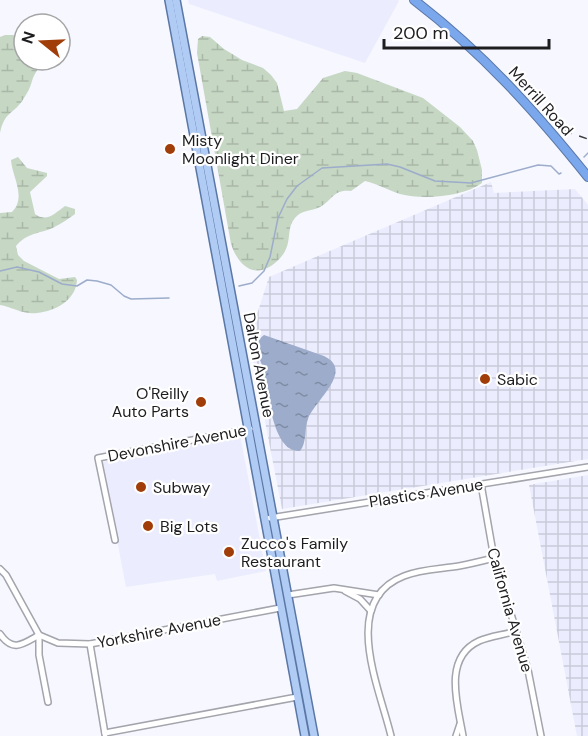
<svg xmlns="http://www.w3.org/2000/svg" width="588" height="736" viewBox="0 0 588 736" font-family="'DM Sans',sans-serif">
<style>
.built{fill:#ebedfe}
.industrial{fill:url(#industrial-grid)}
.wetland{fill:url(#wetland-marsh)}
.water{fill:url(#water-ripples)}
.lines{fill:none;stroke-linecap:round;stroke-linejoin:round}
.stream{stroke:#9cacca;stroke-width:1.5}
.minor-casing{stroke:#a3a4ac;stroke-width:8}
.major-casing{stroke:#5a77a5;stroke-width:10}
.highway-casing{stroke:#5a77a5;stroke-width:10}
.minor{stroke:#fff;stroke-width:5}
.major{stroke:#b0cbf4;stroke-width:7}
.highway{stroke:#7ba8ed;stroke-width:8}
.rail{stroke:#3b3b3e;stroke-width:1.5;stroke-dasharray:8 8;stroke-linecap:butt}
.poi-dot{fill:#a13d09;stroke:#fff;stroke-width:2}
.labels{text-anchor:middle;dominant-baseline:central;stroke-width:4.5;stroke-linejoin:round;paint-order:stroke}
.street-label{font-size:16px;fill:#1d1d20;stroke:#fff}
.poi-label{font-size:16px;fill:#1d1d20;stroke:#fff;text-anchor:start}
</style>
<defs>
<pattern id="industrial-grid" width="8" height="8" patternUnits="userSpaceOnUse" patternTransform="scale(1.5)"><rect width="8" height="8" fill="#ebedfe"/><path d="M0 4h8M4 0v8" fill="none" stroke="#c9cbd9"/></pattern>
<pattern id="wetland-marsh" width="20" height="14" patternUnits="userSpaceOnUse" patternTransform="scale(1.5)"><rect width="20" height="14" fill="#c6d7c4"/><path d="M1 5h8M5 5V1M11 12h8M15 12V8" fill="none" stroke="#aab8a8"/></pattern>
<pattern id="water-ripples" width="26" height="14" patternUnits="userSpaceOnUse" patternTransform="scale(1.5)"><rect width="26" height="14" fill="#9cacca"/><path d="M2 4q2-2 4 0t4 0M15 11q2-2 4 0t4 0" fill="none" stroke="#7f8ba4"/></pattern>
</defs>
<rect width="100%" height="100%" fill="#f6f7ff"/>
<!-- built -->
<g class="built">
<polygon points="188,0 398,0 399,1 365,63 189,4"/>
<polygon points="240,435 266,571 217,581 215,574 126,587 102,462"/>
</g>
<!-- industrial -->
<g class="industrial">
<polygon points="491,182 494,193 575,189 588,205 588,459 282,509 249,339 269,277"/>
<polygon points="588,475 588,736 577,736 529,485"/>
</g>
<!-- wetland -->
<g class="wetland">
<path d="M 5,35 L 24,35 L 24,60 L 44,60 C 40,66 34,74 32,81 C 30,88 28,92 24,98 C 14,115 5,110 0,133 L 0,37 Z"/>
<path d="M 202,36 L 210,37 L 224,49 L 242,60 L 263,68 L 271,75 L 277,83 L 284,111 L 297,109 L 323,78 L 345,71 L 357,73 L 423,98 L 460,127 L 473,141 L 477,150 L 482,170 L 482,183 C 463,197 423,200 400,194 C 388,190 378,184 365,181 L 351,191 C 333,189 333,200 320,207 C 311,212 302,209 295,218 C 287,227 291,238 286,249 C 283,256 278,261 271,266 C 251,279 237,262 231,244 L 197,53 L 198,39 Z"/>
<path d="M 18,157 L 27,168 L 47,173 L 47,176 L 30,192 L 35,214 C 47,223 55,213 65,206 L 75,209 L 75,214 C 68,219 58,226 50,229 C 36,234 26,234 16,246 L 18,255 L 24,261 L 59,279 L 75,277 L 77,280 C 76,300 56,311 37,313 C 24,315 12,307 0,305 L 0,213 L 12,212 C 27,197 12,177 11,160 Z"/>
</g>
<!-- water -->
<path class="water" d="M 264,335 L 324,356 C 355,371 315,400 308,419 C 304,429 307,443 300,451 C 272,453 268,390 264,371 C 261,360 254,351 258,340 Z"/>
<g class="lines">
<!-- stream -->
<g class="stream">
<polyline points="584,157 588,153"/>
<polyline points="0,271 17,267 39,272 62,284 77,286 87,280 97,281 111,285 124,296 131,299 169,298"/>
<polyline points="239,286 252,283 264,271 270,257 278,218 287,199 297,186 322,168 387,164 400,167 435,181 471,183 538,165 551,166 559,174 561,173"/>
</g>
<!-- minor casing -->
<g class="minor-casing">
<g id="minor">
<polyline points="481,484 494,558 528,670 541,736"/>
<polyline points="270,518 588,467"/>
<polyline points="115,540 98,458 250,429"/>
<polyline points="0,569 6,575 39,635 58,643 90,644 280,608"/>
<polyline points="345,591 360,599 371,611"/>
<polyline points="288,595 334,588 379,595"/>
<path d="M 0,634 C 13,653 23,644 39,635"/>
<polyline points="39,635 39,655 48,702"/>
<polyline points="90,644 105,734"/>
<polyline points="105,733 297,697"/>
<path d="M 391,736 C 380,689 339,601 404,576 C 421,569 441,569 459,566 C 470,564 482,561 494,558"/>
<polyline points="456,736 460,724"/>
<path d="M 463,736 C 458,706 442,658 479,641 C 490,636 504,635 516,631"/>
</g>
</g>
<!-- major casing -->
<g class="major-casing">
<g id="major">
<polyline points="169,0 305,736"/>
<polyline points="176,0 314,736"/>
</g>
</g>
<!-- highway casing -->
<g class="highway-casing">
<path id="highway" d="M 414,0 C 482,52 535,111 588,177"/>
</g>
<!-- minor -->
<use href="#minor" class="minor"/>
<!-- major -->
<use href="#major" class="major"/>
<!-- highway -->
<use href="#highway" class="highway"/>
<!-- rail -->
<polyline class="rail" points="564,131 588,139"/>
</g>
<!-- markers -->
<g class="poi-dot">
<circle cx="170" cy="149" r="6"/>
<circle cx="485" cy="379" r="6"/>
<circle cx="201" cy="402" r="6"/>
<circle cx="141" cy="487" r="6"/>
<circle cx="148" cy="526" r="6"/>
<circle cx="229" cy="552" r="6"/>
</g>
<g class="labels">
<!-- street labels -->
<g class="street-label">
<text transform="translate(541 101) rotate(48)">Merrill Road</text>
<text transform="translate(259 365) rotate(79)">Dalton Avenue</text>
<text transform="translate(177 443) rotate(-11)">Devonshire Avenue</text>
<text transform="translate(426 493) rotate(-9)">Plastics Avenue</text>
<text transform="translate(510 610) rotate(74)">California Avenue</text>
<text transform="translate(159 631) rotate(-11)">Yorkshire Avenue</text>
</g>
<!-- poi labels -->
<g class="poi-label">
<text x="182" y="140">Misty<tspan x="182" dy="18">Moonlight Diner</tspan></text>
<text x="497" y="379">Sabic</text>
<text x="189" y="393" text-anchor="end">O'Reilly<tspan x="189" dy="18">Auto Parts</tspan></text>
<text x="153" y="487">Subway</text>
<text x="160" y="526">Big Lots</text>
<text x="241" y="543">Zucco's Family<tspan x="241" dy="18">Restaurant</tspan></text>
</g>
</g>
<!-- north arrow -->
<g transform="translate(42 42) rotate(288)"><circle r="28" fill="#ffffff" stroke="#a5a5a6" stroke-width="1.5"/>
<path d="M0-4.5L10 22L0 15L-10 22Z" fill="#a13d09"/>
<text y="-9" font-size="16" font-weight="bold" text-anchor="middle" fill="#1d1d20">N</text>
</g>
<!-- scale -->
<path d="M384 39v9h165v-9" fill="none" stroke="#1d1d20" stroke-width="3"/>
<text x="393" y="39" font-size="18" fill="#1d1d20" stroke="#ffffff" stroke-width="4.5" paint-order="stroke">200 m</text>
</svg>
